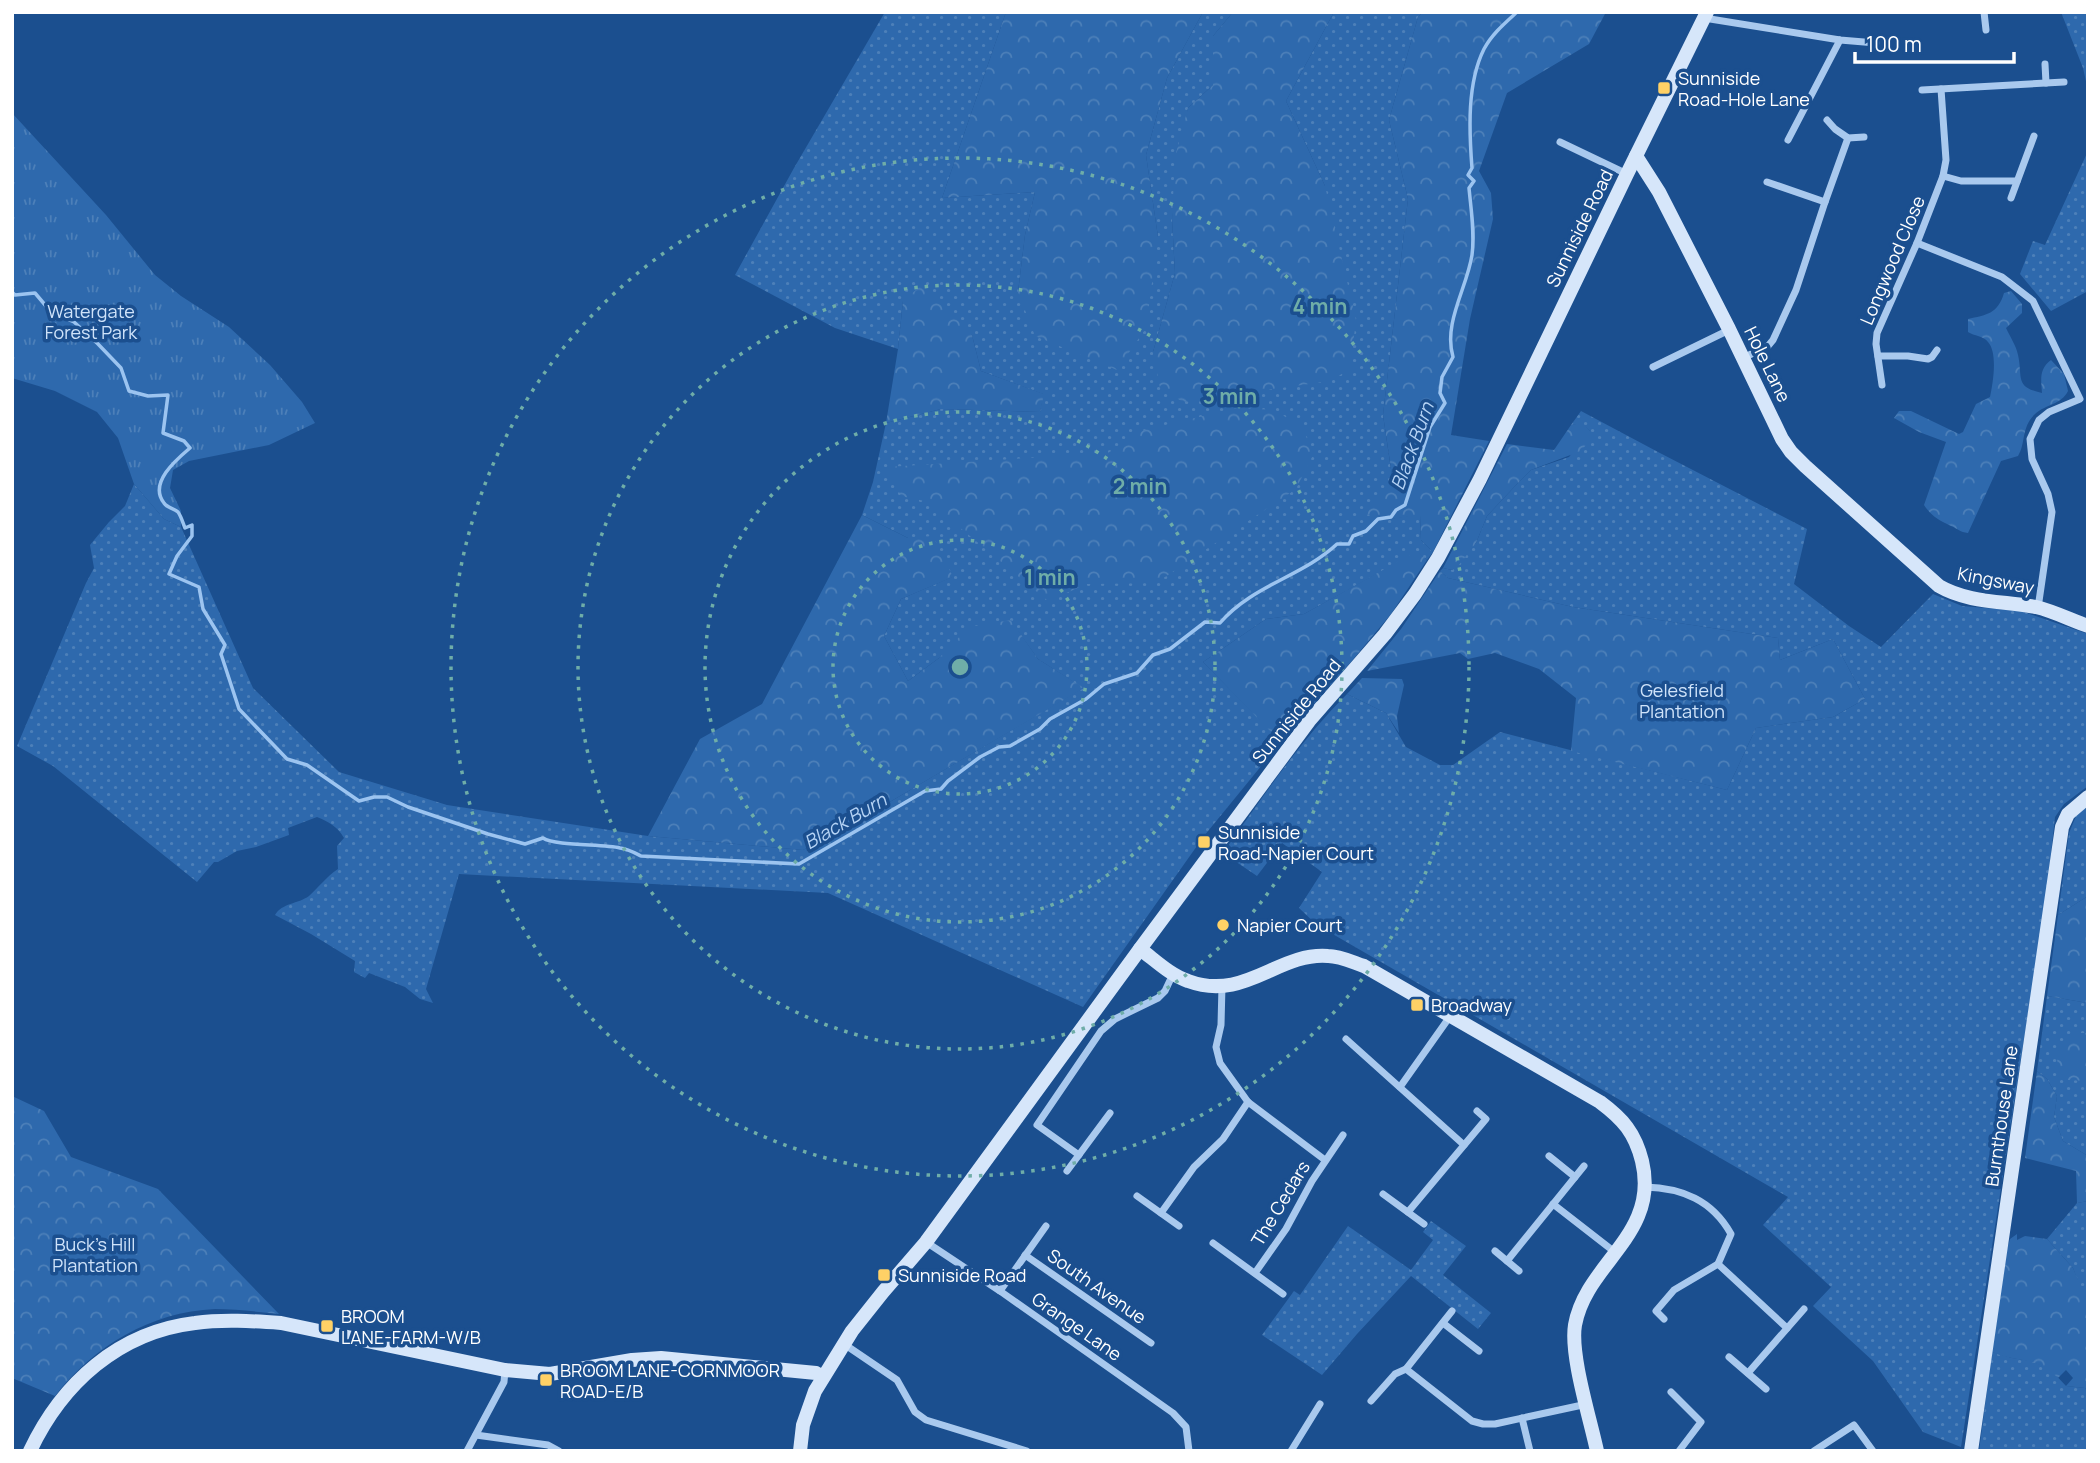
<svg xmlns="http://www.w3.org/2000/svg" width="2100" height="1463" viewBox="0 0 2100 1463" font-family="Manrope,sans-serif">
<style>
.grass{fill:url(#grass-dots)}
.forest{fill:url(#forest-crowns)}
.park{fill:url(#park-tufts)}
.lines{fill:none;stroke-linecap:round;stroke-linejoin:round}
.stream{stroke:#9cc4f0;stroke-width:3.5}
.street{stroke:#a9c9ee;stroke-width:7}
.secondary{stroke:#d6e6fa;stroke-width:14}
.ring{fill:none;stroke:#6fada8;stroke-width:3.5;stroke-dasharray:3.5 7}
.poi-dot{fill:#ffd166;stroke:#1b4f8f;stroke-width:2.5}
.labels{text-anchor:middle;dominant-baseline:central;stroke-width:7;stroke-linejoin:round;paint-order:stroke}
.poi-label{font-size:18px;fill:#fff;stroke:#1b4f8f;text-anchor:start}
.street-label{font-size:18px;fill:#fff;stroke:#1b4f8f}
.park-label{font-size:18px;fill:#cfe3fa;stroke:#1b4f8f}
.water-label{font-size:19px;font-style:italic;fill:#b5d3f5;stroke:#1b4f8f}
.centre{fill:#6fada8;stroke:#1b4f8f;stroke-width:3.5}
.ring-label{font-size:21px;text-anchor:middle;font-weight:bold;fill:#6fada8;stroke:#1b4f8f;stroke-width:7;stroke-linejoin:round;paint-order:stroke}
</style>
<defs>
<pattern id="grass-dots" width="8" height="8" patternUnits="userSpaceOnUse" patternTransform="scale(1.75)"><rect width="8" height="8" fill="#2e69ad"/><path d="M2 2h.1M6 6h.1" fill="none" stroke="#4d80b9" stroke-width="1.8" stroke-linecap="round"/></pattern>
<pattern id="forest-crowns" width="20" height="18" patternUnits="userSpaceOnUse" patternTransform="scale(1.75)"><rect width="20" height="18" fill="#2e69ad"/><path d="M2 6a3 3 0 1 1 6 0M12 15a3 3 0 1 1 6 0" fill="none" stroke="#4d80b9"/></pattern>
<pattern id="park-tufts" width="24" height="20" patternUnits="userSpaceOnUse" patternTransform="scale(1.75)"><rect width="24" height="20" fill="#2e69ad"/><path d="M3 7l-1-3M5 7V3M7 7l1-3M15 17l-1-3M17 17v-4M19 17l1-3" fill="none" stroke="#4d80b9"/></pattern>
</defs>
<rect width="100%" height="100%" fill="#1b4f8f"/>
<!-- grass -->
<g class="grass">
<path d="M 885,12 L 1006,12 L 942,198 L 1035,192 L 1025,235 L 1018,292 L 1158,237 L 1146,155 L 1167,78 L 1203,12 L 1233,12 L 1213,36 L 1213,85 L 1188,108 L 1172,219 L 1175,273 L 1153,352 L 1325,186 L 1286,101 L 1334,12 L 1423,12 L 1418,17 L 1389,120 L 1408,199 L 1383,415 L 1393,483 L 1384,520 L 1420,514 L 1421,540 L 1433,552 L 1427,560 L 1417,552 L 1304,614 L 1266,619 L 1203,662 L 1274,734 L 1330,663 L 1350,663 L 1289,732 L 1204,836 L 1083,1007 L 828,893 L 459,874 L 426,989 L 433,1003 L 420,999 L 405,987 L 369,973 L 365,978 L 354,972 L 355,961 L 311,934 L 275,915 C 282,903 298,904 309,896 C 319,887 326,877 338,869 L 337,846 L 344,838 C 337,826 329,822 317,817 L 288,828 L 289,835 L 256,847 L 237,851 L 218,862 L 214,862 L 197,882 L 53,766 L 17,746 L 86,583 L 94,568 L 90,545 L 109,522 L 125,506 L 134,484 L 164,519 L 181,527 L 253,688 L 339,772 L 447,805 L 648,836 L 803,850 L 888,803 L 1083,688 L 1038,659 L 1010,620 L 939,658 L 908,681 L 884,636 L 901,599 L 952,577 L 908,538 L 862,515 L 873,482 L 886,423 L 941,409 L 1040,412 L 1043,394 L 981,371 L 972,335 L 903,301 L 898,349 L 835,328 L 735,275 L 794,168 Z"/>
<polygon points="2061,12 2088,12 2088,90 2083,68"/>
<polygon points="2088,151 2088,291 2051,311 2020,274 2033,241 2045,245"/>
<path d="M 1581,411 L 1658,452 L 1807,529 L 1794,584 L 1849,626 L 1881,647 L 1933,594 L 1962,606 L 2021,611 L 2088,634 L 2088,786 L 2064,804 L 2055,817 L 2047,890 L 1961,1447 L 1923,1432 L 1873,1361 L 1813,1306 L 1831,1287 L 1763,1225 L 1788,1197 L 1317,925 L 1299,908 L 1322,872 L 1282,843 L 1257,876 L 1223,853 C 1262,798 1300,741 1347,694 L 1386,713 L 1406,747 L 1440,765 L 1453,765 L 1500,732 L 1727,790 L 1756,728 L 1833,717 L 1865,699 L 1833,639 L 1780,660 L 1778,638 L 1573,607 L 1448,578 L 1440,571 L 1443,568 L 1452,570 L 1476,543 L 1487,516 L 1517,484 L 1531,470 L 1569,457 L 1590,431 L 1582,424 L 1571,425 Z"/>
<polygon points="2088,806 2088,896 2058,915 2069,833 2076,816"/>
<polygon points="2047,996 2088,1003 2088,1156 2063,1141 2054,1117 2057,1096 2047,1079 2037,1071"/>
<polygon points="2088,1201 2088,1308 2073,1268 2047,1239 2077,1203"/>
<polygon points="1431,1221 1466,1246 1443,1275 1491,1313 1478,1329 1411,1276 1357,1334 1322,1375 1262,1335 1294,1291 1300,1295 1348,1226 1411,1270 1433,1240 1423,1232"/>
<polygon points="1992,1352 2012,1358 2031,1361 2049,1368 2066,1386 2085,1388 2088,1392 2088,1451 1979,1451"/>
</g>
<!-- forest -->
<g class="forest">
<polygon points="1006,12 1203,12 1167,78 1146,155 1158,237 1146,328 1117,370 1035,336 1018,292 1025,235 1035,192 942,198"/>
<polygon points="1233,12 1334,12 1286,101 1325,186 1356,320 1350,369 1330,381 1183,402 1160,388 1153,352 1175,273 1172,219 1175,157 1188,108 1213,85 1213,36"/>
<polygon points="1423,12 1606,12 1589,44 1507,93 1479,171 1491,193 1493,219 1470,319 1451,435 1489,441 1433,552 1421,540 1420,515 1384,520 1365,514 1393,482 1383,415 1408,199 1389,120 1418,17"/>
<polygon points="922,285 932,291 972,335 981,371 1044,394 1040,412 941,409 886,423 898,349 903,301"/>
<path d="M 2011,291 L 2022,304 L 2022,313 L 2006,328 C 2010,337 2016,345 2018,355 C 2023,377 2014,387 2042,393 C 2041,379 2039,369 2051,360 L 2064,374 L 2068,391 C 2061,405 2046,404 2035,414 C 2021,427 2026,443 2018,456 L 2001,461 L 1968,533 C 1960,532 1958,529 1951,526 C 1939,520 1932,517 1924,505 L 1946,442 L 1919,432 L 1894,418 L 1899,411 L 1911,411 L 1959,434 L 1963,432 L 1976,404 L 1990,397 C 1993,383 1998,353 1988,342 C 1984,336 1974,336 1968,332 L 1968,319 C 1986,315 1998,314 2004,293 Z"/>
<polygon points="1237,408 1275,410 1302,428 1314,453 1296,489 1156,583 1087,584 1048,601 929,502 901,496 887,467 1108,453 1144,430"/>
<polygon points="1582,423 1590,431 1590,440 1581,451 1531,470 1517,484 1487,516 1476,543 1459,565 1452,570 1443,568 1507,444 1554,450 1571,425"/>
<polygon points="862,515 908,538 933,536 953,577 901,599 884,636 908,681 939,658 969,627 1011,620 1038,659 1084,688 888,803 803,850 648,836 700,739 762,704"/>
<polygon points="1417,551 1427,560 1391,614 1350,663 1330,663 1274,735 1203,662 1266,619 1304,614"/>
<polygon points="1440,571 1448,578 1573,607 1778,638 1780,660 1833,639 1865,699 1833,717 1756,728 1727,790 1571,751 1576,698 1539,669 1495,653 1468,659 1460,653 1367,671 1401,629"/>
<polygon points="1362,678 1402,679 1404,685 1397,716 1399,733 1386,713 1347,694"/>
<polygon points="2088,896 2088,1003 2047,996 2058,915"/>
<polygon points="2072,1033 2088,1033 2088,1081 2068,1080 2057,1065 2058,1046"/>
<polygon points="2037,1071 2047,1079 2057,1096 2054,1117 2063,1141 2088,1156 2088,1201 2077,1203 2076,1171 2025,1158"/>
<path d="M 12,1096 L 44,1111 L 71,1157 L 158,1189 L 279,1314 C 258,1312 237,1309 215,1309 C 150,1312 94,1346 55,1396 L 12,1378 Z"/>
<path d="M 2017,1234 L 2017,1240 L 2025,1236 L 2047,1239 L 2073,1268 L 2085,1296 L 2088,1308 L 2088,1392 L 2085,1388 L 2066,1386 L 2073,1378 L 2066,1370 L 2058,1378 C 2038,1356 2017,1363 1992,1352 L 2007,1249 L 2010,1239 Z"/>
</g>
<!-- park -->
<polygon class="park" points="12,113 106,215 155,275 181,296 229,327 270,365 302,402 315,423 269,445 189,461 173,470 170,488 181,511 181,527 164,519 134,484 118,438 97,412 55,391 12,378"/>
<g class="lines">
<!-- stream -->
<path class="stream" d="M 12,292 L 15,295 L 35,293 L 51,312 L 74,322 L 98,344 L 121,368 L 129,391 L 148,396 L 168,395 L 163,433 L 184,441 L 190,448 C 177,459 148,483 164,503 C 167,508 174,508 178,512 C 181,516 183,523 185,528 L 192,525 L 192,536 L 177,556 L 169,574 L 199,587 L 203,609 L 225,645 L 221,654 L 239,709 L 287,759 L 307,765 L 359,801 L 374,797 L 387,797 L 408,807 L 488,834 L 525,844 L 543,838 C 555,846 603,844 620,848 C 628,849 635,853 641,856 L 799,864 L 925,791 L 941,789 L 948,781 L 980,757 L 999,747 L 1010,746 L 1040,729 L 1050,719 L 1086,699 L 1104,684 L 1137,673 L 1153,655 L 1170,649 L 1205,622 L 1220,623 C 1251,586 1303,576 1337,544 L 1349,544 L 1353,536 L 1366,531 L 1378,519 L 1391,517 L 1396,510 L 1405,505 L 1430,427 L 1445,403 L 1440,393 L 1442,377 L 1453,357 C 1443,323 1467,288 1472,255 C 1475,233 1471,210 1469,188 L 1474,181 L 1468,175 L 1472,168 C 1469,130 1467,83 1484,49 C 1492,34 1505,23 1517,12"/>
<!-- street -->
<g class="street">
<polyline points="1984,12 1986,30"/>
<polyline points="1704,18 1840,40 1876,43"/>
<polyline points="2045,64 2046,83"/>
<polyline points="1922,90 2064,82"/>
<polyline points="1827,120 1835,129 1848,138 1864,137"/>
<polyline points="1788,140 1840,40"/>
<polyline points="1560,142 1627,174"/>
<polyline points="1943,176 1961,181 2017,181"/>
<polyline points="1767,182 1825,202"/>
<polyline points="2011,198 2034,136"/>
<polyline points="1917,243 2002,277 2033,301 2080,399 2049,412 2039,420 2030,439 2032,459 2048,494 2052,512 2038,608"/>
<polyline points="1878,356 1908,356 1928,359 1932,357 1937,350"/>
<polyline points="1743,358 1768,346 1773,340 1796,290 1825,202 1848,138"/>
<polyline points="1653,367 1729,330"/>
<polyline points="1882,385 1876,344 1877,333 1917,243 1943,176 1946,160 1941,89"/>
<polyline points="1222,986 1221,1025 1216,1047 1220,1063 1248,1102 1325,1160"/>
<polyline points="1346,1039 1464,1145"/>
<polyline points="1400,1087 1451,1015"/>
<polyline points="1079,1155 1037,1125 1101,1031 1115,1019 1158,998 1165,991 1173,974"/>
<polyline points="1549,1156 1575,1177"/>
<polyline points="1067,1171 1110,1113"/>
<path d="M 1645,1187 C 1682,1188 1712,1200 1731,1234 L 1718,1264 L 1674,1290 L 1656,1311 L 1664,1319"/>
<polyline points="1383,1194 1424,1224"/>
<polyline points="1137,1196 1179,1226"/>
<polyline points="1553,1204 1616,1253"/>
<polyline points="1408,1212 1486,1119 1477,1111"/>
<polyline points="1161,1213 1194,1167 1223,1139 1248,1102"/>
<polyline points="926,1242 1000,1291 1173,1413 1186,1427 1189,1451"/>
<polyline points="1213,1243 1283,1294"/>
<polyline points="1495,1251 1519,1271"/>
<polyline points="1025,1255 1151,1343"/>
<polyline points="1507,1261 1584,1166"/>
<polyline points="1718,1264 1787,1328"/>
<polyline points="1255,1273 1286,1229 1312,1181 1343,1135"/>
<polyline points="1000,1291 1046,1226"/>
<polyline points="1443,1323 1479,1351"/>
<polyline points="844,1344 897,1380 915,1412 926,1420 1027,1451"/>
<polyline points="1729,1357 1766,1389"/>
<polyline points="1406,1369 1472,1421 1483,1424 1495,1424 1587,1404"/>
<polyline points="1748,1373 1804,1309"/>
<polyline points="1671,1392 1701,1422 1679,1451"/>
<polyline points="1371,1401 1395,1374 1406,1369 1452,1311"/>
<polyline points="1522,1418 1530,1451"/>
<polyline points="476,1435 548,1445 559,1451"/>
<polyline points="467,1451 504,1382 505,1370"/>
<polyline points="1291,1451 1320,1404"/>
<polyline points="1814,1451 1854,1425 1873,1451"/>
</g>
<!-- secondary -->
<g class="secondary">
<path d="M 1636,156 L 1659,192 L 1729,329 L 1782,439 L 1791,452 L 1805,466 L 1939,586 C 1968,603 2004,601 2036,607 C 2053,611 2071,620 2088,626"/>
<path d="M 1140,949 C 1155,960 1170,975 1188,981 C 1245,1002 1278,952 1328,956 C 1340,956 1352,962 1364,966 L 1600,1102 C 1623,1119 1635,1133 1642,1161 C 1660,1235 1586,1263 1575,1325 C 1570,1355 1590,1418 1597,1451"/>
<path d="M 30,1451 C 62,1383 119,1332 195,1323 C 223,1319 252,1321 281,1323 L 505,1370 L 550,1374 L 632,1360 L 661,1358 L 816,1373 L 823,1377"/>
<polyline points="800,1451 803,1425 815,1391 852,1331 883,1292 926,1242 1140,949 1309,721 1385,634 1415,594 1438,558 1480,479 1627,174 1707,12"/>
<polyline points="1971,1451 2062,827 2068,814 2088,797"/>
</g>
</g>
<!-- distance rings -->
<g class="ring">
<circle cx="960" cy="667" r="127"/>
<circle cx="960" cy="667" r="255"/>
<circle cx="960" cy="667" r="382"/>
<circle cx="960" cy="667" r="509"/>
</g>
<!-- markers -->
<g class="poi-dot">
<rect x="1657" y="81" width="14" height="14" rx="3.5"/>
<rect x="1197" y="835" width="14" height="14" rx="3.5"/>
<circle cx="1223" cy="925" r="7"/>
<rect x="1410" y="998" width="14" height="14" rx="3.5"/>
<rect x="877" y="1268" width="14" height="14" rx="3.5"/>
<rect x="320" y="1319" width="14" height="14" rx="3.5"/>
<rect x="539" y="1373" width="14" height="14" rx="3.5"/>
</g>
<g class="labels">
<!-- poi labels -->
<g class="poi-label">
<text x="1678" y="78">Sunniside<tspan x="1678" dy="21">Road-Hole Lane</tspan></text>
<text x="1218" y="832">Sunniside<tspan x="1218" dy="21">Road-Napier Court</tspan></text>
<text x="1237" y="925">Napier Court</text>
<text x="1431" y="1005">Broadway</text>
<text x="898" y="1275">Sunniside Road</text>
<text x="341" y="1316">BROOM<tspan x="341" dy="21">LANE-FARM-W/B</tspan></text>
<text x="560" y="1370">BROOM LANE-CORNMOOR<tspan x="560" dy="21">ROAD-E/B</tspan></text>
</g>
<!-- street labels -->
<g class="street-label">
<text transform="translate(1579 228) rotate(-64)">Sunniside Road</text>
<text transform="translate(1892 260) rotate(-67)">Longwood Close</text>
<text transform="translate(1768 364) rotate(64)">Hole Lane</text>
<text transform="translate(1996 580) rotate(11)">Kingsway</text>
<text transform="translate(1296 711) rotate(-51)">Sunniside Road</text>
<text transform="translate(2001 1116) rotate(-82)">Burnthouse Lane</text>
<text transform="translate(1280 1203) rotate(-59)">The Cedars</text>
<text transform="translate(1097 1286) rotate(35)">South Avenue</text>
<text transform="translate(1077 1326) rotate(35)">Grange Lane</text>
</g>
<!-- park labels -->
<g class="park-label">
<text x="91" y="311">Watergate<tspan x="91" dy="21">Forest Park</tspan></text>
<text x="1682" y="690">Gelesfield<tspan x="1682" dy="21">Plantation</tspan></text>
<text x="95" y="1244">Buck's Hill<tspan x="95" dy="21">Plantation</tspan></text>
</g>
<!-- water labels -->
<g class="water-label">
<text transform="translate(1412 446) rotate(-70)">Black Burn</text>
<text transform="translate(845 821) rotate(-30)">Black Burn</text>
</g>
</g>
<circle cx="960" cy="667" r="10" class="centre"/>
<g class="ring-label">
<text x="1320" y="314">4 min</text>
<text x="1230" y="404">3 min</text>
<text x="1140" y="494">2 min</text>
<text x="1050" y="585">1 min</text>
</g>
<!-- border -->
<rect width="2100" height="1463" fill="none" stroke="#ffffff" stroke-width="28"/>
<!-- scale -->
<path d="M1855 52v10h159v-10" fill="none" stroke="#ffffff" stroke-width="3.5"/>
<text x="1866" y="52" font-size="21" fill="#ffffff" stroke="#1b4f8f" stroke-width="5" paint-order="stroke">100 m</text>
</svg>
